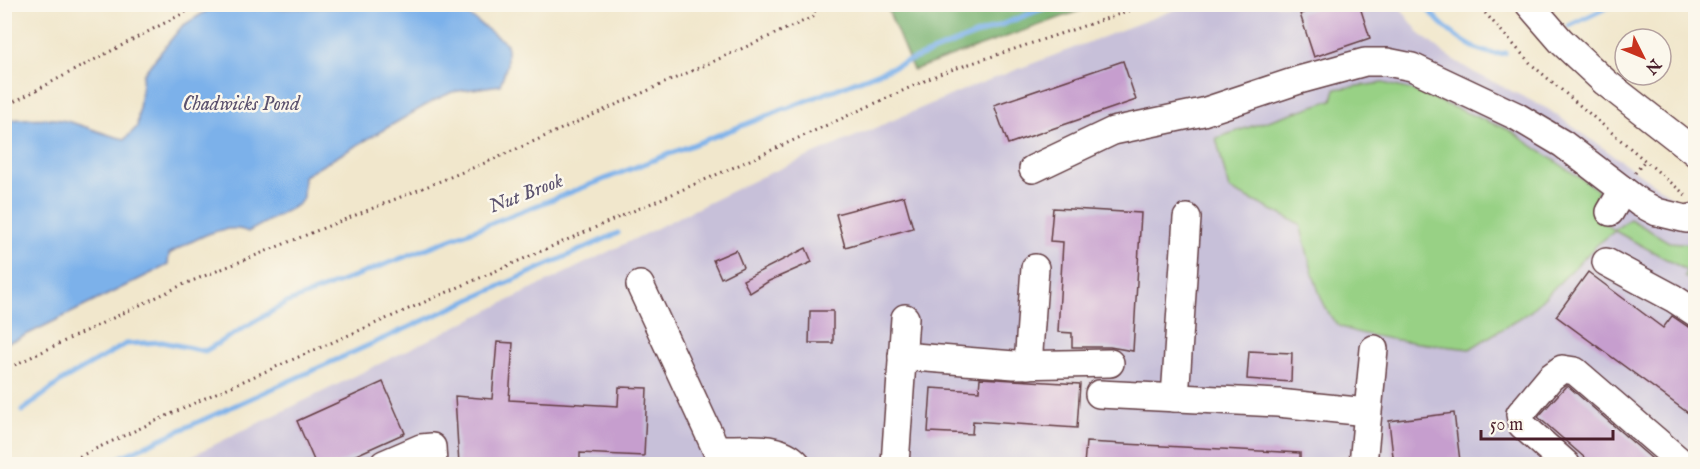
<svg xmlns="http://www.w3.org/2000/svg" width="1700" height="469" viewBox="0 0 1700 469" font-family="'IM FELL English',serif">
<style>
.industrial{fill:#c7c0d9}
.green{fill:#98d185;stroke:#717858;stroke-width:1.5}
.forest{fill:#7ab372;stroke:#62694e;stroke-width:1.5}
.water{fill:#7bb1ea;stroke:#62688a;stroke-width:1.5}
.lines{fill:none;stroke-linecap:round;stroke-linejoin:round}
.stream{stroke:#7bb1ea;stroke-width:5}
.building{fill:#c69ece}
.minor-casing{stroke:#633d43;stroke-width:30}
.path{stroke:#633d43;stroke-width:3;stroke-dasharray:1.5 4.5;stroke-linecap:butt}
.minor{stroke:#fff;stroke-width:27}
.labels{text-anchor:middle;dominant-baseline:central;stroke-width:5;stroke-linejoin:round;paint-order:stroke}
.water-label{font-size:20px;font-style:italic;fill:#5b526e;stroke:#fbf7ec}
</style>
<rect width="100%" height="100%" fill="#fbf7ec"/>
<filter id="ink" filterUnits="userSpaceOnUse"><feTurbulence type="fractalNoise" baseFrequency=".0167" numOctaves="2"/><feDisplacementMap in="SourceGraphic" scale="12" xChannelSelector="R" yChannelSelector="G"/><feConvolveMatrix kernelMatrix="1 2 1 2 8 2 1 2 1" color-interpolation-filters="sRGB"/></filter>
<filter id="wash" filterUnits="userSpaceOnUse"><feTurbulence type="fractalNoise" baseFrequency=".008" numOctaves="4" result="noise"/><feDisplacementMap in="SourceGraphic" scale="24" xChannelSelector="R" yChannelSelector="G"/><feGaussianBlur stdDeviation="1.35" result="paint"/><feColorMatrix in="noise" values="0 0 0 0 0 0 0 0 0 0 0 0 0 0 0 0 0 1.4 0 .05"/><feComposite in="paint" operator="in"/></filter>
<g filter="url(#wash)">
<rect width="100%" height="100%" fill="#f1e7cc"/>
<!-- industrial -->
<polygon class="industrial" points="1195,5 1398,5 1420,34 1446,55 1475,73 1548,109 1695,213 1695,464 175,464 763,176 968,88 1174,10"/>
<!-- green -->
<path class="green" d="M 1383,83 L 1411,90 L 1509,130 L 1598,190 L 1592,214 L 1614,230 L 1630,219 L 1669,242 L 1695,244 L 1695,283 L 1685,277 L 1686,270 L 1615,231 L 1598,244 L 1531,311 L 1470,349 C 1446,346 1351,337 1337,324 C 1318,306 1307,250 1300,224 L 1229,189 L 1216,138 L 1332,100 L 1335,89 Z"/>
<!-- forest -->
<polygon class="forest" points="886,5 1096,5 913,70"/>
<!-- water -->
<path class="water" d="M 455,5 L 507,44 L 507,65 L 500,85 L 452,92 L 433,101 L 304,176 L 303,198 L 299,204 L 248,232 C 225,220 189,243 169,254 L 168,265 L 18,339 L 5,343 L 5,120 C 24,119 42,117 61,120 C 83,124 103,135 125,139 L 137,127 L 143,74 L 182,26 L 208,10 Z"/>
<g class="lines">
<!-- stream -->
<g class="stream">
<path d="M 1424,4 C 1440,26 1477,59 1505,53"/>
<polyline points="1569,26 1614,4"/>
<polyline points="22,411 63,380 126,344 162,342 205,351 286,303 1055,4"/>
<polyline points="105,464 618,233"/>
</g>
</g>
<g id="blocks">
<!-- building -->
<g class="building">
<polygon points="1330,4 1359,4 1370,38 1314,57 1300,14"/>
<polygon points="1123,61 1136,100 1008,144 994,105"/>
<polygon points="904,196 913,228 845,247 836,214"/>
<polygon points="1053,208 1141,213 1133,351 1110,347 1072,347 1072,333 1058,332 1063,242 1050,241"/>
<polygon points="806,248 812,262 769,281 750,293 743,280"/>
<polygon points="736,250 743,267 721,278 713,260"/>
<polygon points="1588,272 1663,328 1672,316 1687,326 1695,329 1695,418 1556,316"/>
<polygon points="810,311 833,311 833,343 809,343"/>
<polygon points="497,342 513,343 509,400 618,406 619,387 647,388 644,456 580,453 580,465 459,465 455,396 492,399"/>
<polygon points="1249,351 1292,353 1291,382 1247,379"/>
<polygon points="980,378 1080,384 1077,428 973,421 972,434 928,432 931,388 979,391"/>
<polygon points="383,382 405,433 334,465 316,465 297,421"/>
<polygon points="1566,386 1568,386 1659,465 1593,465 1538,417"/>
<polygon points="1454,413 1460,461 1431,465 1394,465 1389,421"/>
<polygon points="1086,442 1300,453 1300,465 1084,465"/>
</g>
</g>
</g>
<g filter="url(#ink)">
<use href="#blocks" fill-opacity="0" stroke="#633d43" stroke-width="1.5"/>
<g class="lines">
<!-- minor casing -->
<g class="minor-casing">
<g id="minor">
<polyline points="1529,4 1561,41 1605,82 1696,153"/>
<polyline points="1033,169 1113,131 1203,112 1299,80 1365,62 1387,62 1412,67 1516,116 1563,144 1640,203 1657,212 1686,219 1696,217"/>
<polyline points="1610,212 1623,190"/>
<polyline points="1606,262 1673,298 1696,313"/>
<path d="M 640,285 L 716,449 C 741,450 779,443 797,464"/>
<polyline points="902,356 1014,365 1110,363"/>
<polyline points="1028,365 1035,268"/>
<polyline points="1099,394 1278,403 1367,412"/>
<polyline points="1175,398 1187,218"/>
<polyline points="384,464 421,448 432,447 433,464"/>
<polyline points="895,464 905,318"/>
<polyline points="1363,464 1374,349"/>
<polyline points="1566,464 1522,425 1520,414 1551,377 1562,369 1575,371 1683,464"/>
</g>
</g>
<!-- path -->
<g class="path">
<polyline points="1477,4 1532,65 1688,197"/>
<polyline points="4,107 199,5 205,4"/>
<polyline points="1635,173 1645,160"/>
<polyline points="4,370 182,285 485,163 813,17 817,4"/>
<polyline points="63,464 216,393 741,164 942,73 1150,4"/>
</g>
<!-- minor -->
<use href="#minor" class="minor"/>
</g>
</g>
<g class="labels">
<!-- water labels -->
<g class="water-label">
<text x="241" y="104">Chadwicks Pond</text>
<text transform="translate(526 194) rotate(-21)">Nut Brook</text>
</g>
</g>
<!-- margin -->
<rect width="1700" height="469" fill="none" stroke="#fbf7ec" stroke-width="24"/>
<!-- north arrow -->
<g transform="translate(1643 57) rotate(133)"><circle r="28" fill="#fbf7ec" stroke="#b4a19f" stroke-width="1.5"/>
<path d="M0-4.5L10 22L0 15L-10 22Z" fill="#c8321e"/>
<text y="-9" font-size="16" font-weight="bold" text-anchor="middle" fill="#4a1f2b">N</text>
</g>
<!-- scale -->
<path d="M1481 430v9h132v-9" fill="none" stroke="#4a1f2b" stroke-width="3"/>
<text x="1490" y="430" font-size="18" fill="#4a1f2b" stroke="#fbf7ec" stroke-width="4.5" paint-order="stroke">50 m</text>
</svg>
